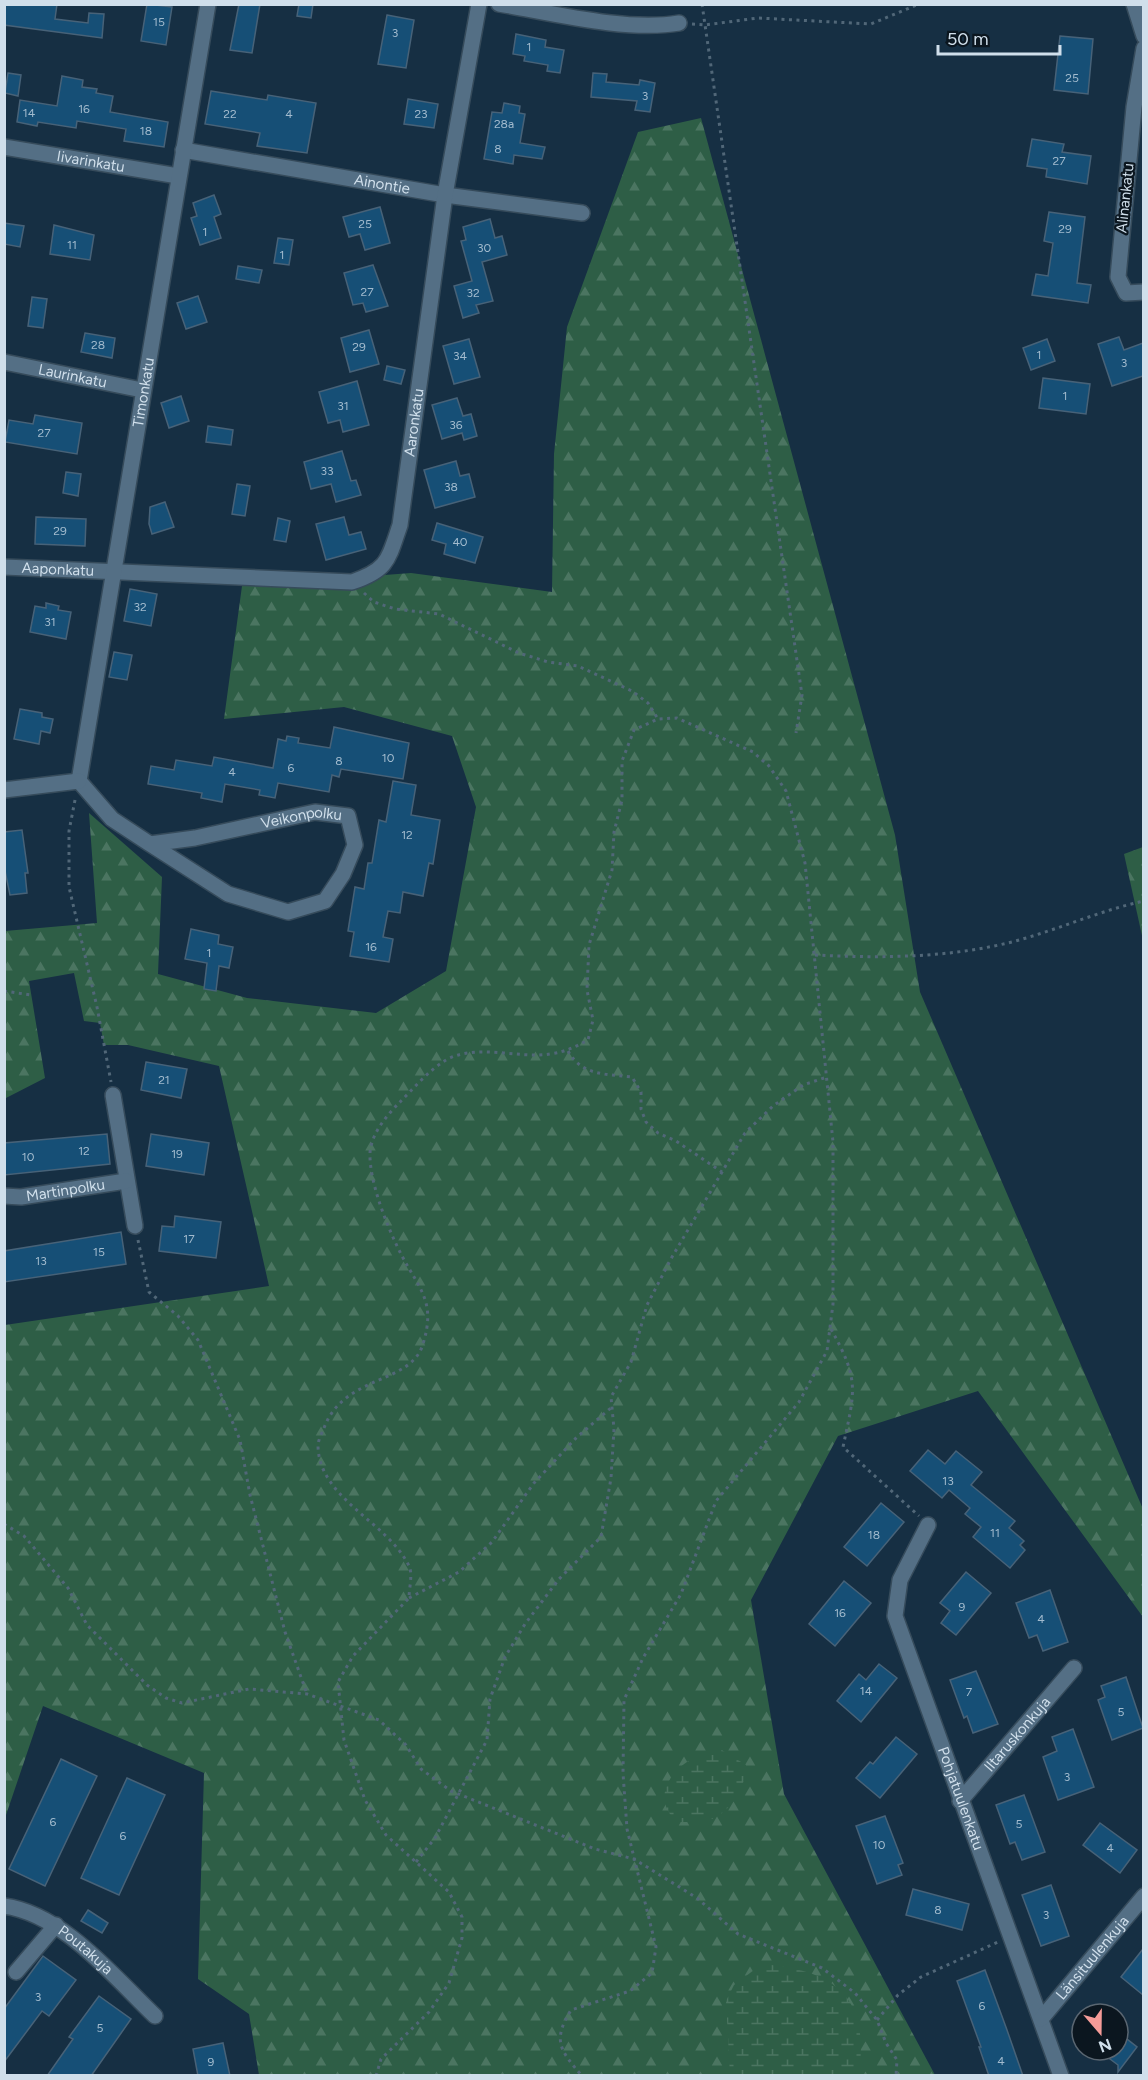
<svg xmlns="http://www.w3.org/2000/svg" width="1148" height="2080" viewBox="0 0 1148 2080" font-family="Figtree,sans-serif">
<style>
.forest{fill:url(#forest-firs)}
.wetland{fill:url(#wetland-marsh)}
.building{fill:#164f76;stroke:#476278;stroke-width:1.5}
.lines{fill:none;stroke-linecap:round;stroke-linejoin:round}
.minor-casing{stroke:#364b5b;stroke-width:18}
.path{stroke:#516778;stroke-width:3;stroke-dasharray:3 4.5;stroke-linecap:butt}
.minor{stroke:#546f85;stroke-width:15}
.labels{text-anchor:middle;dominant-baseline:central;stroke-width:4.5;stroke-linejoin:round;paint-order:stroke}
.number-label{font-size:12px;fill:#a2bbce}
.street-label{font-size:15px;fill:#d0dfeb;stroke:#0b161f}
</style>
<defs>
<pattern id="forest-firs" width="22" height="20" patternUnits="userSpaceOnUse" patternTransform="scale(1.5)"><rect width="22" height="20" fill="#2e5e46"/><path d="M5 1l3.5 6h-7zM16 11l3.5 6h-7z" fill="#4b7561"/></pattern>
<pattern id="wetland-marsh" width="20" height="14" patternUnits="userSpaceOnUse" patternTransform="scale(1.5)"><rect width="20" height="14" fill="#2e5e46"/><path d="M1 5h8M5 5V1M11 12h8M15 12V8" fill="none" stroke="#4b7561"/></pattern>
</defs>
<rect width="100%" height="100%" fill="#162f43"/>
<!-- forest -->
<g class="forest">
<polygon points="701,118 895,835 920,992 1143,1509 1143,1617 978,1391 838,1436 751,1600 784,1794 935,2075 259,2075 249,2014 198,1979 204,1773 43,1706 5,1818 5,1325 269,1286 219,1066 128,1045 104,1045 100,1023 84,1021 74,973 29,981 45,1078 6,1098 5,931 97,923 89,813 162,877 158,974 247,998 376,1013 446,971 476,807 452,736 344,707 224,719 242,586 411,573 552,592 554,454 567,327 638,132"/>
<polygon points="1143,847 1144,847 1143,940 1124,854"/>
</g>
<!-- wetland -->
<g class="wetland">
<path d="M 720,1749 L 746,1765 C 746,1785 734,1807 716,1817 C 705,1823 689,1822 677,1822 C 643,1791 685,1753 720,1749 Z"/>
<path d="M 762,1964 C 838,1971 869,1997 859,2075 L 730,2075 L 726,2001 L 734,1985 Z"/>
</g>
<!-- building -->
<g class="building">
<polygon points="4,4 57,4 55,19 88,23 89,13 104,14 102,38 4,25"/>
<polygon points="147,4 172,7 166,45 141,41"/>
<polygon points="239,4 260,4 252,53 230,50"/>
<polygon points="299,4 313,4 311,18 297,16"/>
<polygon points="387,15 414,20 406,68 378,64"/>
<polygon points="516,34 546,40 545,47 564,50 560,73 547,71 548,65 524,61 525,56 513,54"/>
<polygon points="1060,36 1093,39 1088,94 1054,90"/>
<polygon points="8,73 21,75 18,96 5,93"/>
<polygon points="593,73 607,74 606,82 639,85 640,80 655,83 650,112 635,110 637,101 591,97"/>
<polygon points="62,76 83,80 82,87 97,89 96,93 113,96 110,112 168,122 164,147 124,141 126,129 77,121 76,128 38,122 37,126 17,122 20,100 57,106"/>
<polygon points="211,91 267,100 268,95 316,103 307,153 257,146 260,133 205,124"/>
<polygon points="408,99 438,104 434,128 404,124"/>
<polygon points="504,103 520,106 519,113 525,114 520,143 545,147 542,159 514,155 513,164 484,159 492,112 502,113"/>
<polygon points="1032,139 1064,144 1062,152 1091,156 1087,184 1046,177 1047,169 1027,166"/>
<polygon points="214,195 221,214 214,217 221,238 200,245 191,218 197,216 193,203"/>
<polygon points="380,207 390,243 365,250 360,234 349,237 343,217"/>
<polygon points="1049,212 1085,217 1077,283 1091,285 1088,303 1032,295 1036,274 1048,276 1053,243 1044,241"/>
<polygon points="490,219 495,238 502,236 507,255 482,262 493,301 476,305 479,313 463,318 454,286 472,281 461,241 466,240 463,227"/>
<polygon points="4,223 24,226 20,247 4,244"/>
<polygon points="54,225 94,235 90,260 50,254"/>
<polygon points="278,238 293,240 289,265 274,263"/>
<polygon points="373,265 388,306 366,312 363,303 353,305 344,273"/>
<polygon points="238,266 262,270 259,283 236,279"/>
<polygon points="198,296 207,322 186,329 177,303"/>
<polygon points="32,297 47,299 43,328 28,326"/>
<polygon points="369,330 379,364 350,372 341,338"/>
<polygon points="85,333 115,338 112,358 81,352"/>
<polygon points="1119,337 1124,350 1143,343 1143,376 1112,386 1098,344"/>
<polygon points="469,339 480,377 454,384 443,346"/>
<polygon points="1047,339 1055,361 1031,370 1023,348"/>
<polygon points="387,366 405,370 401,384 384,380"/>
<polygon points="1043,378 1090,384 1086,414 1039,408"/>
<polygon points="357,381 369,425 343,432 340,420 328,423 319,392"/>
<polygon points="181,396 189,421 169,428 161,403"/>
<polygon points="457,398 463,416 471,414 477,436 464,440 462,433 442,439 432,405"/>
<polygon points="35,415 82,423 77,454 5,442 9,420 33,424"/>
<polygon points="208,426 233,430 231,445 206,442"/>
<polygon points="342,451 351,481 356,480 361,495 336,502 331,484 311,489 304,462"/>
<polygon points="456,461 460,476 469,474 475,497 435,508 424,470"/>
<polygon points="66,472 81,474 78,496 63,493"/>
<polygon points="237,484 250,486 245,516 232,514"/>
<polygon points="165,502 174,527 152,534 149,524 150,507"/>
<polygon points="36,517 86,519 85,546 35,544"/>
<polygon points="344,517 349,535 361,532 366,549 326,560 316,524"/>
<polygon points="278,518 290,521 286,542 274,540"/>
<polygon points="437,523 483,537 475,563 444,554 446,544 432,540"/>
<polygon points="130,589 157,594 151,626 124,621"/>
<polygon points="46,603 59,606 58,610 71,612 66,639 30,632 35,606 46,608"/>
<polygon points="114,652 132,655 127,680 109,677"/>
<polygon points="20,709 42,713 42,717 53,719 50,733 41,731 39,744 14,739"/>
<polygon points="334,727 409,743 403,779 341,769 339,777 332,775 329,792 278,783 275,798 259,795 260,790 225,784 222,802 201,798 202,793 148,784 151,766 174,770 176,760 212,766 214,757 273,768 278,739 286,741 287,736 299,738 298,743 330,748"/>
<polygon points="393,781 416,785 411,815 440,820 433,864 429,863 423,896 403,892 400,913 388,911 383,937 393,939 389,962 350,956 354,932 348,931 355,887 364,889 368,863 372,863 379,820 386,822"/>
<polygon points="22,830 28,873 25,873 27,893 10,895 4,866 4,832"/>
<polygon points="191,929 219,935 218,944 233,947 229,968 219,966 216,991 204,989 207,963 185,959"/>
<polygon points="146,1062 187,1069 181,1098 141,1090"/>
<polygon points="107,1134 110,1164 4,1175 4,1143"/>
<polygon points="151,1134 209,1143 204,1175 146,1166"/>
<polygon points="175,1216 221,1222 216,1258 159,1251 162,1226 174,1227"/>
<polygon points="121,1232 126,1264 4,1282 4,1251"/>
<polygon points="928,1450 945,1464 956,1451 982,1472 971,1485 1015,1521 1009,1528 1024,1541 1020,1545 1025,1550 1010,1568 973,1537 981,1527 965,1514 970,1508 949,1490 942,1498 910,1471"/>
<polygon points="881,1503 904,1522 867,1566 844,1547"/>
<polygon points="966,1572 991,1593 956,1635 941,1623 950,1611 940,1603"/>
<polygon points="844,1581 871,1603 835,1646 809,1624"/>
<polygon points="1050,1590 1068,1642 1043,1651 1037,1635 1029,1638 1016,1603"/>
<polygon points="879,1664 897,1678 861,1722 837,1701 859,1674 866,1680"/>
<polygon points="976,1671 998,1724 973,1733 967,1716 964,1718 950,1680"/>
<polygon points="1126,1677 1143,1728 1112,1740 1098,1700 1105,1697 1101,1686"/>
<polygon points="1073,1729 1094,1787 1058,1800 1043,1757 1057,1751 1052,1737"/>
<polygon points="896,1737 917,1754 880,1798 856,1778 870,1762 873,1764"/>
<polygon points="61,1759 97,1776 45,1886 9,1869"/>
<polygon points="127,1778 165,1795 119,1895 81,1878"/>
<polygon points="1024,1795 1045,1852 1022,1860 1015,1842 1010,1844 996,1805"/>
<polygon points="885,1816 903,1863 898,1865 902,1875 877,1884 856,1826"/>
<polygon points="1100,1823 1137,1850 1120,1873 1083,1845"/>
<polygon points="1051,1885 1069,1936 1041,1946 1022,1895"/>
<polygon points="913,1889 969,1904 962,1930 906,1915"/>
<polygon points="88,1910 108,1923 102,1933 81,1921"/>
<polygon points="1143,1949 1143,1995 1121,1977"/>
<polygon points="43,1956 76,1980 49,2016 42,2011 4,2062 4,2009"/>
<polygon points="985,1970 1007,2030 1023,2076 989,2076 979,2047 981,2047 957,1981"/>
<polygon points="99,1996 131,2019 91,2076 47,2076 73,2039 69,2037"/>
<polygon points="1118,2032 1137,2047 1118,2072 1118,2065 1098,2050 1118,2050"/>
<polygon points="223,2043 230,2076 198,2076 193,2049"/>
</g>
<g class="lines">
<!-- minor casing -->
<g class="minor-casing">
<g id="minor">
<path d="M 499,4 C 552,13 627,32 679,23"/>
<polyline points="1134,4 1144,36"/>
<polyline points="1144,48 1134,107 1118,277 1126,293 1144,292"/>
<path id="s1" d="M 4,147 L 178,176"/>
<path id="s2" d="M 183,150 L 445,195 L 582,213"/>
<path id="s3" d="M 4,362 L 142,390"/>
<path id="s4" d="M 4,567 L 352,582 C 388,570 388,560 400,525 L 445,195 L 479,4"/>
<path id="s5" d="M 79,781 L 208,4"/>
<path id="s6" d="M 79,781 L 112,819 L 150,844 L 195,838 L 315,812 L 348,816 L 355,845 L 343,874 L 325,901 L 288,912 L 228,894 L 150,844"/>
<polyline points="4,790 79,781"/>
<polyline points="113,1095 135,1226"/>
<path id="s7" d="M 4,1196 L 21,1197 L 126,1181"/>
<path id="s8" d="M 928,1525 L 900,1580 L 895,1616 L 1061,2076"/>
<path id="s9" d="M 960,1801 L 1074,1668"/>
<path id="s10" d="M 4,1906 C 63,1914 113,1976 155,2016"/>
<polyline points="16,1972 56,1925"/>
<path id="s11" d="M 1041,2019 L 1144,1896"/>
</g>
</g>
<!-- path -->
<g class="path">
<polyline points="702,4 802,695 796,733"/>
<polyline points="692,24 705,25 758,18 871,24 919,4"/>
<polyline points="364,593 374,602 395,609 439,614 519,653 548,662 578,666 632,691 648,703 658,719"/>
<polyline points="75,800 69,831 69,887 97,1007 111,1082"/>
<path d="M 815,955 C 874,958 936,958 994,946 C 1045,936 1093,912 1144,901"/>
<polyline points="4,991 31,995"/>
<path d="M 568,1051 C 582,1076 606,1074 632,1077 L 641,1092 L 641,1109 L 646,1122 L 658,1133 L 676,1141 L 722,1172"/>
<polyline points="138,1240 149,1292 178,1316 198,1340 240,1440 250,1495 285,1632 307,1694"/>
<path d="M 831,1329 C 860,1381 855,1390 843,1447 L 919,1516"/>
<polyline points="4,1524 24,1536 68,1588 87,1625 147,1685 166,1698 182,1703 249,1689 307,1694 379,1720 406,1745 421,1769 451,1791 595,1849 634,1859 697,1898 738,1934 822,1968 855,1993 877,2020 886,2043 897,2060 896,2076"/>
<polyline points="409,1598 459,1572 492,1542 534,1483 577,1437 612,1407"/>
<polyline points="416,1862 435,1838 487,1740 490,1699 505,1657 525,1624 559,1579 601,1537 611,1478 614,1429 611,1397 631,1362 647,1305 672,1257 745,1133 773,1106 803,1085 827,1077"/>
<polyline points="877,2020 898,1995 921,1977 998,1942"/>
<path d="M 376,2076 L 381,2059 L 429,2012 L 449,1983 L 462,1938 L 462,1917 L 449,1892 L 386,1835 L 365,1800 L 344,1740 L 338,1682 L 353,1656 L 409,1598 C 409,1589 413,1574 409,1566 C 388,1522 319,1499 318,1446 C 318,1440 322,1433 324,1428 C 344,1374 411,1385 423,1344 C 436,1302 420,1290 402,1256 C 388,1229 369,1182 370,1153 C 371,1134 387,1115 399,1103 C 413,1089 429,1070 446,1060 C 476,1043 518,1059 550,1054 C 565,1052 575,1047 588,1040 L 593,1020 L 587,990 L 589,945 L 612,870 L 614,832 L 622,800 L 622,761 L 634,730 L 658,719 L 677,718 L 753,752 L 769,766 L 786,791 L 805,863 L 833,1142 L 833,1304 L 827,1351 L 799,1402 L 716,1501 L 681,1594 L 643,1658 L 624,1700 L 623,1773 L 627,1829 L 656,1947 L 652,1973 L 630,1991 L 571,2010 C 552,2041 560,2050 582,2076"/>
</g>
<!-- minor -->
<use href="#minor" class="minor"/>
</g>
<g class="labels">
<!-- number labels -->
<g class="number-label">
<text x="159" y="22">15</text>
<text x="395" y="33">3</text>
<text x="529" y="47">1</text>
<text x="1072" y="78">25</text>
<text x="645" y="96">3</text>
<text x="84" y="109">16</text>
<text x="29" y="113">14</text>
<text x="230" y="114">22</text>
<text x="289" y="114">4</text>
<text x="421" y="114">23</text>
<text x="504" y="124">28a</text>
<text x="146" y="131">18</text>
<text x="498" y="149">8</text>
<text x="1059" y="161">27</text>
<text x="365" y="224">25</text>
<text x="1065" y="229">29</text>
<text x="205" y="232">1</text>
<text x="72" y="245">11</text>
<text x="484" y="248">30</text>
<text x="282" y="255">1</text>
<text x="367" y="292">27</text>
<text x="473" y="293">32</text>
<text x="98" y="345">28</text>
<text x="359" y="347">29</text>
<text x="1039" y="355">1</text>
<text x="460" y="356">34</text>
<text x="1124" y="363">3</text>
<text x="1065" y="396">1</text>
<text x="343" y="406">31</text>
<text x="456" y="425">36</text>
<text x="44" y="433">27</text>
<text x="327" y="471">33</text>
<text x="451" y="487">38</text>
<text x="60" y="531">29</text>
<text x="460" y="542">40</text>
<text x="140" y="607">32</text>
<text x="50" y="622">31</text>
<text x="388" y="758">10</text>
<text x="339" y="761">8</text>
<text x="291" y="768">6</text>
<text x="232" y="772">4</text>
<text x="407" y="835">12</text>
<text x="371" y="947">16</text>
<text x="209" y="953">1</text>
<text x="164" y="1080">21</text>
<text x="84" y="1151">12</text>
<text x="177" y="1154">19</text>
<text x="28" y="1157">10</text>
<text x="189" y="1239">17</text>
<text x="99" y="1252">15</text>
<text x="41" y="1261">13</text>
<text x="948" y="1481">13</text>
<text x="995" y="1533">11</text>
<text x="874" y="1535">18</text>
<text x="962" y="1607">9</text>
<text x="840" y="1613">16</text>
<text x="1041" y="1619">4</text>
<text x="866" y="1691">14</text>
<text x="969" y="1692">7</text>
<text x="1121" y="1712">5</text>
<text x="1067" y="1777">3</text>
<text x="53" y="1822">6</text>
<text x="1019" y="1824">5</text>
<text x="123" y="1836">6</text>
<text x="879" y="1845">10</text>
<text x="1110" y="1848">4</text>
<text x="938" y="1910">8</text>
<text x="1046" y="1915">3</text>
<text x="38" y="1997">3</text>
<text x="982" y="2006">6</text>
<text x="100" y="2028">5</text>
<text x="1001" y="2061">4</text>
<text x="211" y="2062">9</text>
</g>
<!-- street labels -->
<g class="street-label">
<text stroke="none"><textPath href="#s1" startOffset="88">Iivarinkatu</textPath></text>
<text stroke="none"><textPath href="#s2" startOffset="202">Ainontie</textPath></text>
<text transform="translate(1125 198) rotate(-84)">Alinankatu</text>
<text stroke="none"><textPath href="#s3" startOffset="70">Laurinkatu</textPath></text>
<text stroke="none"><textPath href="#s5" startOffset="394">Timonkatu</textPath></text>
<text stroke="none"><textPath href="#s4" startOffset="531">Aaronkatu</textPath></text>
<text stroke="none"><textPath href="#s4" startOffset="54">Aaponkatu</textPath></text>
<text stroke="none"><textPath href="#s6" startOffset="250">Veikonpolku</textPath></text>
<text stroke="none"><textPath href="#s7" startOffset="62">Martinpolku</textPath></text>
<text stroke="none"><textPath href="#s9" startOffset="88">Iltaruskonkuja</textPath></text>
<text stroke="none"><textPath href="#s8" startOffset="292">Pohjatuulenkatu</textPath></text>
<text stroke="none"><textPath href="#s10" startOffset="94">Poutakuja</textPath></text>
<text stroke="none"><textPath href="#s11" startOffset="80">Länsituulenkuja</textPath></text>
</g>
</g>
<!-- border -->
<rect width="1148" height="2080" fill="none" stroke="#d0dfeb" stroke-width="12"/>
<!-- north arrow -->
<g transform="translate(1100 2032) rotate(160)"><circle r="28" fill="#0b161f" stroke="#5a6671" stroke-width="1.5"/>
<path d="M0-4.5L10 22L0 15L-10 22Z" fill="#f59b98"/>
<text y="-9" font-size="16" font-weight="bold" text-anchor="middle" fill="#d0dfeb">N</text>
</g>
<!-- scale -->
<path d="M938 45v9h122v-9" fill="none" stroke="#d0dfeb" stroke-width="3"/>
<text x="947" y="45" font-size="18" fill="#d0dfeb" stroke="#0b161f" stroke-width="4.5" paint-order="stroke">50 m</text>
</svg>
